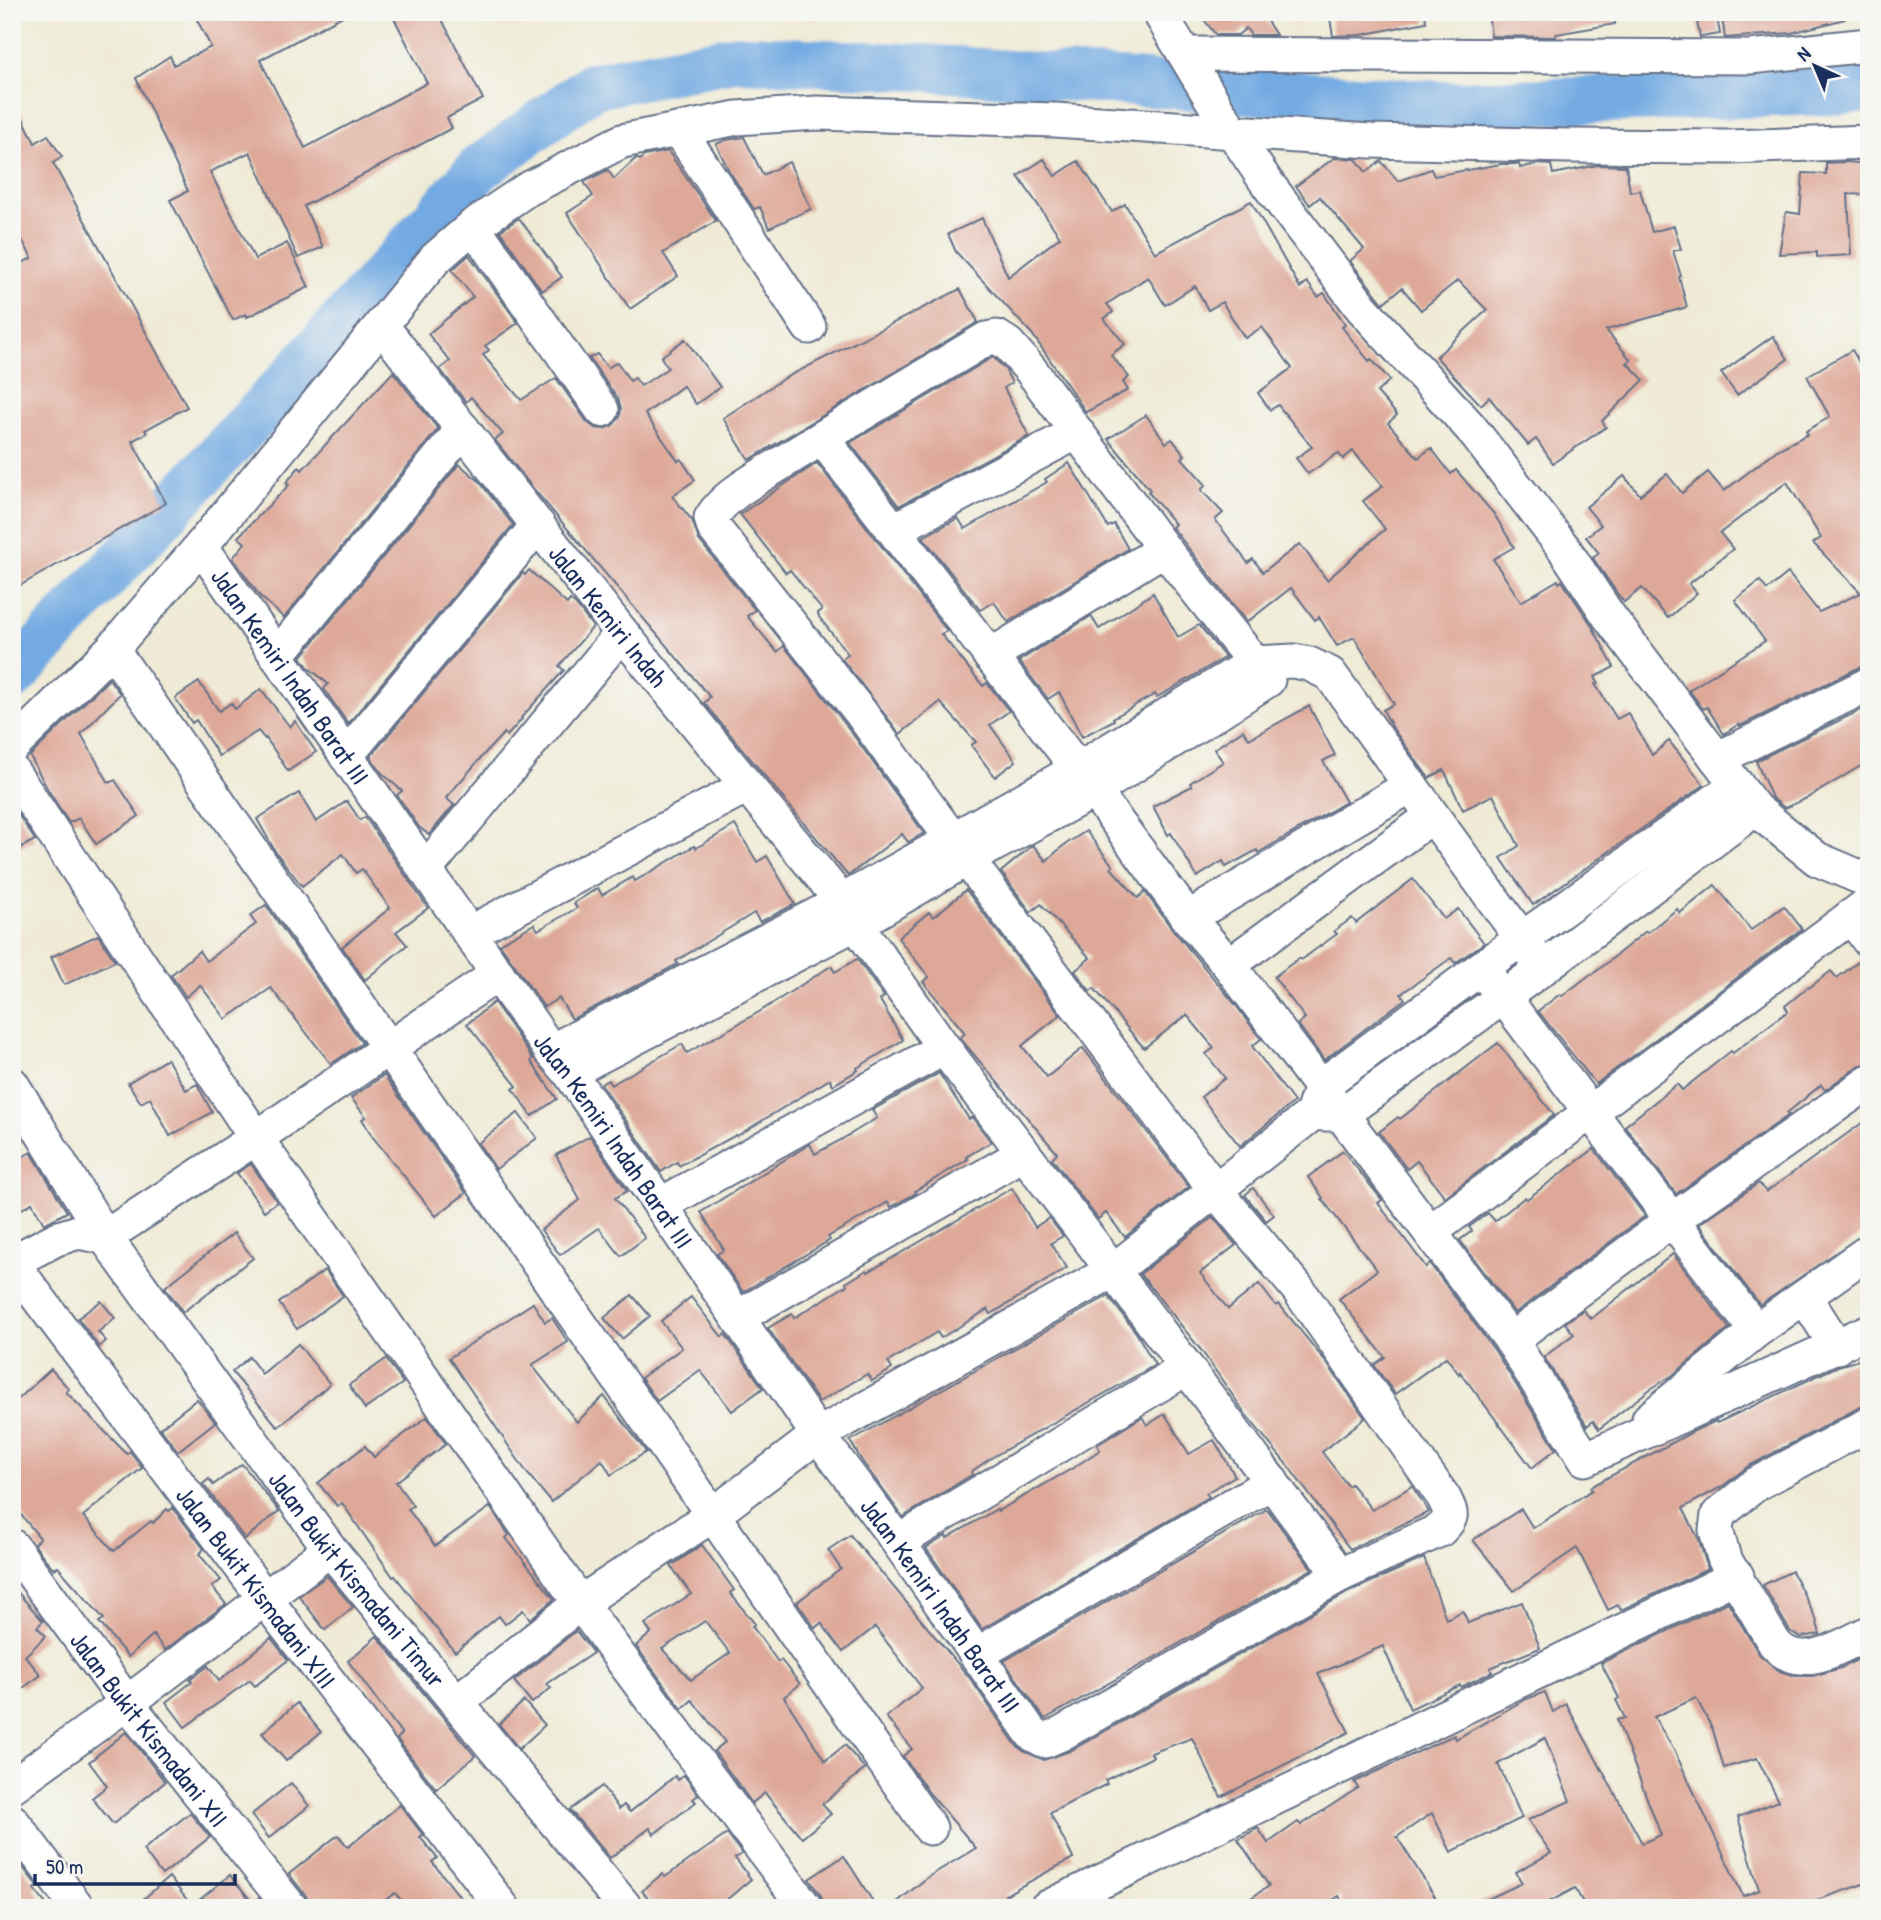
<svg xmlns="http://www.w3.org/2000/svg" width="1881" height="1920" viewBox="0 0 1881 1920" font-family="'Patrick Hand',sans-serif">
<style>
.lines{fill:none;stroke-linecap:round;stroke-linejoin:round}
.river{stroke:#73aae2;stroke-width:47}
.building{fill:#dea898;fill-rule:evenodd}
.minor-casing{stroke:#657188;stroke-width:37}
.minor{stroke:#fff;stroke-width:33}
.labels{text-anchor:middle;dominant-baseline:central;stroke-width:6;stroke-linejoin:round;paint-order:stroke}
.street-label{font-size:26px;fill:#1b2f5e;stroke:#f6f6f2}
</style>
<rect width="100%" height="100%" fill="#f6f6f2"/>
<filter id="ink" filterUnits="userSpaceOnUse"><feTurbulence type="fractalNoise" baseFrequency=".0143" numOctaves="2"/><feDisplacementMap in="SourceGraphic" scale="14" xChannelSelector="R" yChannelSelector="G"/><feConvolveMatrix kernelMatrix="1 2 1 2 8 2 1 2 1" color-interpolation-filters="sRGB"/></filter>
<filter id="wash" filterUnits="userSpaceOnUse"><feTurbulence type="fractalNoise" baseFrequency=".00686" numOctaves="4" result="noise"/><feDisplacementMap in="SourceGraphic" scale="28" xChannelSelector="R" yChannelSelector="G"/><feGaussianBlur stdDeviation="1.57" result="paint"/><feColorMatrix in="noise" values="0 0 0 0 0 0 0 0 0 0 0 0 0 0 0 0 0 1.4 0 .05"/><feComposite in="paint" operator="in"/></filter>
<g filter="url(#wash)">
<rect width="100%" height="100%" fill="#efebd6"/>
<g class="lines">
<!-- river -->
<polyline class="river" points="12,678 296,373 480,168 592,86 736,58 930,68 1447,105 1869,90"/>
</g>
<g id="blocks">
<!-- building -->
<g class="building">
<polygon points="193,12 350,12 260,60 305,148 427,83 391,12 438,12 483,99 447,118 452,128 304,206 323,247 298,258 250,152 210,172 255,259 287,243 309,287 247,317 246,314 233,320 170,200 188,191 136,78 170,56 174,65 211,47"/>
<polygon points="1198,12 1268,12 1263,15 1276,35 1251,35 1246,28 1238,35 1216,35"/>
<polygon points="1329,12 1425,12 1426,22 1361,35 1333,36"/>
<polygon points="1488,12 1614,12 1615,24 1556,34 1556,37 1491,36"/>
<polygon points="1695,12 1716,12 1720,34 1700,37"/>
<polygon points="1756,12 1844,12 1845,19 1791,33 1725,38 1722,17"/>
<polygon points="12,96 35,143 48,135 62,157 53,163 187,407 145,430 147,433 132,441 166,503 12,590 12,268 32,258 12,222"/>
<polygon points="744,137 763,175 789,162 811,209 769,228 760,207 754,209 729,171 716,144 726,140"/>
<polygon points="668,151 716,221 663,253 678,276 630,309 567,213 593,196 584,182 608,170 614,179 636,158 640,160 644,156"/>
<polygon points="1334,158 1356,159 1366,172 1381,161 1398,181 1431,169 1434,176 1501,164 1519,164 1520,168 1537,164 1551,165 1553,174 1598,165 1626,166 1630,192 1640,190 1652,232 1674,226 1681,249 1673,251 1681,276 1679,277 1687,307 1606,330 1631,360 1627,363 1644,380 1602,421 1606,427 1553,463 1536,439 1528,445 1489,397 1481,405 1436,357 1487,310 1458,280 1421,310 1402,288 1383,303 1350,261 1364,249 1320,197 1310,205 1296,186"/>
<polygon points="1044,159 1055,176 1078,161 1112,212 1125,204 1155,253 1251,201 1300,288 1307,282 1318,297 1324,293 1345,324 1342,327 1369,361 1371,359 1390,380 1377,392 1397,415 1388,423 1418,458 1431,448 1451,474 1456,470 1494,514 1514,547 1493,559 1521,602 1558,580 1559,583 1562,581 1591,624 1614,667 1595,677 1598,683 1595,684 1617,719 1628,713 1652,755 1669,741 1704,785 1533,905 1501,858 1519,846 1493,795 1463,810 1444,770 1429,778 1394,730 1383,710 1394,704 1354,637 1337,646 1319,617 1315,620 1291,588 1247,622 1172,527 1175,524 1148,492 1150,490 1108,439 1146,415 1166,443 1172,439 1185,455 1182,458 1206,485 1201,490 1223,513 1215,520 1248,563 1253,559 1263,572 1300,544 1327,580 1385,529 1363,501 1383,486 1353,451 1343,459 1338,453 1308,474 1296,458 1312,447 1278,405 1270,410 1258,393 1292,368 1262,327 1245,338 1222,302 1208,310 1195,286 1165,305 1148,277 1107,304 1113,312 1104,319 1125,344 1111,355 1129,377 1123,382 1128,390 1086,412 1032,334 956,252 948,234 982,218 1008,277 1060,237 1018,176"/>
<polygon points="1846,162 1869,164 1869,195 1848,194 1851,255 1817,257 1817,252 1779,254 1786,212 1800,214 1803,173 1826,174 1826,163"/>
<polygon points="519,218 562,277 542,291 500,231"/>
<polygon points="469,255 518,323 485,346 489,350 483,355 521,400 556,378 587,422 595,428 603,429 612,426 620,417 621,408 618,399 589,358 597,354 608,368 617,362 630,381 635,378 641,386 668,368 661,357 685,339 720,387 696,404 683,386 645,414 678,461 681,459 695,480 672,496 692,520 699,540 755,610 747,616 777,652 784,646 846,725 924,833 908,842 902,834 848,876 704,703 710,697 532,487 495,440 503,434 471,397 466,402 440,369 450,361 428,334 473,297 452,270"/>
<polygon points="960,289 978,322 749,460 723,418 783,379"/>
<polygon points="1773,336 1788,359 1737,395 1721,373"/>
<polygon points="1852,350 1869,379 1869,665 1860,667 1740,726 1739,724 1724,734 1707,707 1703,709 1689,690 1765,641 1735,600 1760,581 1767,590 1788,573 1819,612 1861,593 1813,543 1821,538 1787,482 1720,533 1733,549 1689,584 1697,593 1668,618 1642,588 1624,602 1617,593 1593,558 1599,553 1586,537 1601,525 1586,507 1624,476 1640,495 1667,474 1682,493 1708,472 1724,491 1777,450 1808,434 1806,431 1830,417 1807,376"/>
<polygon points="993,357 1005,369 1012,383 1004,388 1029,436 899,506 850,443"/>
<polygon points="393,372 438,429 284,618 260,596 233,558 245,543 238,537 289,485 286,483 299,467 302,470"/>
<polygon points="817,463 947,631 941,634 983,686 987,683 1009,711 990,725 1016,761 995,777 971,745 976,742 940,702 900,734 842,659 848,654 819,617 818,613 822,610 790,570 786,573 740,514"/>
<polygon points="1069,463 1108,527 1114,524 1128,549 1008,622 994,602 980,610 923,537 958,518 965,529 1047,482 1045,479"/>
<polygon points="459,464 479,481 513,525 348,724 324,689 328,684 309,668 301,657"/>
<polygon points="529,570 567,604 570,600 576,605 593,627 559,666 564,670 521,718 522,719 507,736 504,733 486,752 446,798 454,805 429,835 419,827 397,795 402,791 383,774 370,757 523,573 525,575"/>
<polygon points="1153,593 1178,637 1199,625 1225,657 1170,690 1157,697 1155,694 1113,718 1114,720 1082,737 1059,692 1048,699 1019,661 1091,616 1099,629"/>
<polygon points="109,679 120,694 81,734 109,783 115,780 139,816 96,844 79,818 69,823 48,790 30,756"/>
<polygon points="199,682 219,711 231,703 235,709 261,689 290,727 295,721 316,752 288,771 266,738 265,739 258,731 219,756 196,720 192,723 175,698"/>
<polygon points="1309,706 1335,755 1323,761 1346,802 1258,853 1257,850 1226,867 1223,861 1197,877 1171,833 1168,835 1153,806 1192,786 1190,783 1223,762 1214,749 1243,730 1249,739"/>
<polygon points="1869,706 1869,761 1809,797 1785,808 1772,798 1756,761"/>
<polygon points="299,793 316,822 347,801 360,820 365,817 428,908 396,932 407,945 365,980 342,947 390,908 362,869 356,873 343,854 302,886 275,851 257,819"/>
<polygon points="14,808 35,840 12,852 12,809"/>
<polygon points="735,825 757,862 767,856 795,904 760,922 754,913 676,961 678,964 572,1019 559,998 544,1007 500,944 534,924 538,930 577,908 574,903 598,888 602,895 633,877 635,881 694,846 696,848"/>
<polygon points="1086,831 1113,866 1111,868 1138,898 1145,892 1173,930 1235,1004 1261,1039 1252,1046 1294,1102 1240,1146 1201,1097 1225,1078 1206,1054 1214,1048 1187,1015 1144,1048 1094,988 1090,991 1075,971 1090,958 1041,904 1031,912 1001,872 1033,845 1046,861 1063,846"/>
<polygon points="1413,879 1444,919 1458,909 1484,943 1455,963 1451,958 1401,994 1405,999 1324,1060 1298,1024 1305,1018 1274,977 1299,958 1301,960 1337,934 1334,931 1352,918 1356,923"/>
<polygon points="1715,885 1751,930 1784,906 1802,929 1596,1084 1538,1011 1560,994 1562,996 1591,974 1592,975 1646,931 1647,933 1677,909 1680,913"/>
<polygon points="966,890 1060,1015 1022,1046 1047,1077 1083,1048 1189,1187 1125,1237 1106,1213 1098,1219 1052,1158 1057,1153 960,1038 965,1033 923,982 929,977 898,938 929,912 933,917"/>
<polygon points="266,905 362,1043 331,1064 271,988 226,1019 200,985 186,997 171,975 199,951 206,961 256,924 250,916"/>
<polygon points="98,935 115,961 64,985 51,957"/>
<polygon points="857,959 884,997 880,1000 903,1040 857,1068 858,1070 833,1085 830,1079 737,1136 736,1135 679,1166 677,1162 661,1172 601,1084 608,1080 611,1085 682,1044 687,1053 759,1012 831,966 835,972"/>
<polygon points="1862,959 1869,960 1869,1063 1858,1066 1825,1090 1821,1085 1787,1113 1789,1115 1676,1194 1625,1126 1677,1084 1682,1090 1731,1051 1733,1053 1788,1011 1785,1006 1808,987 1809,988 1831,971 1837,978"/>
<polygon points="494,1002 533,1059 531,1061 557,1099 532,1116 513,1089 517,1086 467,1024"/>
<polygon points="1498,1043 1554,1115 1445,1197 1417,1161 1407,1169 1379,1132 1398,1117 1400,1119"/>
<polygon points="167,1059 186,1090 197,1084 212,1112 170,1136 150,1098 141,1103 128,1083"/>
<polygon points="939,1073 969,1119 972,1117 991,1142 966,1157 968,1159 915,1191 916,1193 891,1207 888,1202 828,1237 830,1240 743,1292 717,1254 724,1250 701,1212 810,1144 815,1154 839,1141 877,1118 872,1110"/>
<polygon points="384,1075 466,1193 436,1216 372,1136 362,1119 366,1117 351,1098"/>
<polygon points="518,1113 537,1138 496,1169 478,1143"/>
<polygon points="1869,1118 1869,1230 1760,1305 1699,1224 1759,1183 1766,1192"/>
<polygon points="590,1136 627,1191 615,1198 645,1238 621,1256 599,1228 560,1255 541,1230 580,1200 556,1155"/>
<polygon points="1594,1149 1645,1216 1515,1313 1460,1240 1472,1231 1469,1227 1488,1213 1495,1221 1525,1197 1527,1199"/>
<polygon points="1343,1151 1382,1200 1378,1203 1426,1267 1430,1264 1495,1351 1556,1449 1532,1468 1460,1372 1459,1374 1446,1357 1395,1394 1374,1365 1385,1357 1339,1299 1377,1270 1322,1199 1323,1198 1308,1177"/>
<polygon points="31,1152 67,1212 44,1224 32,1203 12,1215 12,1163"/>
<polygon points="251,1164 277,1202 264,1211 237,1173"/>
<polygon points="1012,1188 1035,1227 1049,1218 1063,1236 1051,1243 1067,1268 991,1314 988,1309 941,1338 937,1332 888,1362 892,1369 872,1381 867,1374 819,1402 768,1328 792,1314 794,1318 847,1285 846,1283 867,1270 868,1272"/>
<polygon points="1253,1188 1274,1215 1266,1221 1245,1195"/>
<polygon points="1213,1217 1236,1245 1200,1273 1228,1309 1259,1284 1276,1306 1279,1304 1326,1362 1365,1418 1322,1452 1348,1486 1351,1484 1372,1510 1412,1486 1429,1512 1350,1549 1288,1466 1247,1416 1201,1350 1140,1274"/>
<polygon points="234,1233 253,1258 183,1312 165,1287"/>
<polygon points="1673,1254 1729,1328 1673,1375 1649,1390 1599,1429 1593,1421 1587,1426 1544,1357 1574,1334 1565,1323 1583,1310 1591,1319"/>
<polygon points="325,1270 343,1296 297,1329 279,1303"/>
<polygon points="632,1295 650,1316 622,1339 604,1318"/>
<polygon points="1108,1296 1137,1334 1155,1365 991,1458 971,1472 973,1474 903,1517 862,1461 850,1441"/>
<polygon points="691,1297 722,1337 725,1334 763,1388 732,1411 700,1370 657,1401 641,1378 682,1348 661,1321"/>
<polygon points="101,1301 115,1318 98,1332 106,1341 99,1347 78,1318"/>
<polygon points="533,1303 545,1322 552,1318 568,1342 532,1365 577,1422 604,1396 646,1452 611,1475 602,1460 551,1502 527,1473 449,1358"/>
<polygon points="298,1344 330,1384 278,1427 232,1372 249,1357 262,1374"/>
<polygon points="1869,1357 1869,1405 1860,1407 1747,1467 1723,1486 1683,1508 1699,1540 1708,1569 1621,1610 1618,1605 1608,1610 1577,1548 1514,1591 1473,1540 1521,1509 1533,1528 1592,1490 1590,1487 1694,1431 1716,1421 1717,1423 1838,1366"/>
<polygon points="386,1359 403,1383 365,1409 349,1385"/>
<polygon points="51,1369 69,1389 66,1392 127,1454 130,1451 142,1468 83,1516 114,1551 151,1521 153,1523 167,1509 169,1511 173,1508 204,1549 199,1554 221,1580 212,1587 226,1604 165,1650 153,1635 128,1657 99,1622 104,1619 58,1567 54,1569 46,1560 34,1544 40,1538 12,1504 12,1405"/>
<polygon points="197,1399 215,1422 178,1451 160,1428"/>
<polygon points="1165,1414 1189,1454 1214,1440 1235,1476 1206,1493 1209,1497 982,1629 926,1548 946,1536 947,1538 997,1509 998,1511 1073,1468 1100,1450 1097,1445 1142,1417 1147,1425"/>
<polygon points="427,1417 446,1444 396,1482 413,1506 408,1509 435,1546 490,1507 509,1535 506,1538 554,1599 530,1619 523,1610 505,1624 499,1616 455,1652 395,1576 393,1577 342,1503 337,1506 318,1483 365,1446 374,1457"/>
<polygon points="242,1464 279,1511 245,1539 203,1484 209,1479 213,1485"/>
<polygon points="1267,1509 1312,1569 1045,1719 1004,1661"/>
<polygon points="850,1535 969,1677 1016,1745 1023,1751 1044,1760 1070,1751 1349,1592 1424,1558 1446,1619 1463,1611 1468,1623 1522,1602 1540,1648 1490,1668 1492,1672 1461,1687 1460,1685 1410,1709 1383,1646 1318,1674 1349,1732 1221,1797 1192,1738 1151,1753 1153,1757 1105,1780 1107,1784 1050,1813 1073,1858 1005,1895 1008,1900 994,1908 890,1908 928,1877 976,1848 930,1794 903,1756 912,1749 886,1717 922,1688 875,1627 843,1652 821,1623 815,1628 797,1602 841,1569 828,1550"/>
<path d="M 702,1545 L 734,1590 L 730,1593 L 755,1624 L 752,1626 L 778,1662 L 781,1660 L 800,1684 L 784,1697 L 825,1761 L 845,1745 L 865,1769 L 822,1804 L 831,1814 L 802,1838 L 765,1793 L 752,1803 L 714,1751 L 725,1742 L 692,1700 L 682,1709 L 636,1646 L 651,1633 L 645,1624 L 691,1594 L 671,1566 ZM 705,1621 L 730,1653 L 691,1680 L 662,1649 Z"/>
<polygon points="1792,1571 1816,1619 1820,1634 1800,1637 1790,1631 1763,1585"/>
<polygon points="327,1576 353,1607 325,1630 299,1596"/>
<polygon points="12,1586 43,1621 37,1627 46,1636 25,1656 41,1675 23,1688 12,1675"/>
<path d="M 1728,1602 L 1759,1654 L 1779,1671 L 1796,1676 L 1813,1676 L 1841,1668 L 1869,1654 L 1869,1882 L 1808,1903 L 1810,1908 L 1586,1908 L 1575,1888 L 1538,1908 L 1469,1908 L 1522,1883 L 1516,1872 L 1551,1853 L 1528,1820 L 1570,1801 L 1545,1738 L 1498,1764 L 1522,1818 L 1451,1852 L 1432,1813 L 1397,1837 L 1442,1908 L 1345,1908 L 1339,1896 L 1321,1908 L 1236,1908 L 1269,1886 L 1238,1839 L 1258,1828 L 1268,1843 L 1298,1822 L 1301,1825 L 1358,1788 L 1354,1782 L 1454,1735 L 1456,1739 L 1524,1700 L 1545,1692 L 1553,1712 L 1566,1704 L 1642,1843 L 1661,1835 L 1617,1720 L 1625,1718 L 1616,1700 L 1619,1698 L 1601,1663 ZM 1696,1698 L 1713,1730 L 1724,1768 L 1757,1758 L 1779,1801 L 1738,1817 L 1759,1890 L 1743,1896 L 1674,1750 L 1654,1717 Z"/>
<polygon points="576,1631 593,1653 547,1684 551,1688 532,1703 514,1681"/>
<polygon points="377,1636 475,1756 436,1789 397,1739 402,1734 348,1661"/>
<polygon points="271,1638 288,1660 255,1686 250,1680 185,1727 166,1702 192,1682 190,1680 208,1666 219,1681"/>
<polygon points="524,1701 545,1725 519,1749 499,1724"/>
<polygon points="297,1703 321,1732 286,1761 262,1733"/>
<polygon points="126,1732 165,1782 113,1824 92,1798 107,1786 89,1762"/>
<polygon points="684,1775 698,1795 693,1799 696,1802 654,1834 650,1828 610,1858 570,1810 602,1786 619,1809 624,1805 630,1812 675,1776 678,1780"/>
<polygon points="291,1783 309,1806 269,1838 251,1815"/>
<polygon points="400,1805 423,1835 420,1837 437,1858 432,1862 469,1908 408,1908 395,1893 374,1908 310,1908 306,1896 289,1874 338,1835 348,1847"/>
<polygon points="190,1813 210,1837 162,1875 143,1850"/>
<polygon points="727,1834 742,1854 735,1858 751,1879 717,1908 657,1908 642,1891 662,1874 665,1877"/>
<polygon points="12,1853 37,1886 34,1889 49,1908 12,1908"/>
<polygon points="844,1856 877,1908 824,1908 821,1896 809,1879"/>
<polygon points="230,1875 253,1903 259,1898 266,1908 133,1908 169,1877 192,1906"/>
</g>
</g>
</g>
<g filter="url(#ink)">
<use href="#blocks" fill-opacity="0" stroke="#657188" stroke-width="2"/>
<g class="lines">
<!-- minor casing -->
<g class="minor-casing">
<g id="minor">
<polyline points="1159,12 1218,110 1267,183 1362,308 1470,427 1563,547 1608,615 1755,809 1817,859 1869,881"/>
<polyline points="1185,54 1750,57 1869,45"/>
<polyline points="679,130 809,327"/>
<polyline points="473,226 602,410"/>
<path id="s1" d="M 381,325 L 622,633 L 830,887 L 944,1048 L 1187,1368 L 1340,1575"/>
<polyline points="822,438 1078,769 1188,918 1229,965 1511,1340 1585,1459 1869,1331"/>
<polyline points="894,530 1077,432"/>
<path id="s2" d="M 201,546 L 551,1051 L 569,1072 L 818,1435 L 898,1542 L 1032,1734 L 1045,1741 L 1061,1734 L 1340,1575 L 1440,1530 C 1454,1516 1452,1515 1444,1498 L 1298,1289 L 1216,1191 L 952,839 L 861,713 L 714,528 L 711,518 C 727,492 762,476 788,459 C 853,418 920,379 986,339 L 997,337 L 1008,344 L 1030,369 L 1164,549 L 1268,680"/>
<polyline points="112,649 930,1828"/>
<polyline points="277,656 463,429"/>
<polyline points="990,656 1164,549"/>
<polyline points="12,747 112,649 201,546 435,259 473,226 526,190 622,141 737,118 817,113 1055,120 1371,141 1570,146 1729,147 1869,142"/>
<polyline points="346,756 538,525"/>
<polyline points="1717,759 1869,684"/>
<polyline points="12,771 256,1138 580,1603 805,1907"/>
<polyline points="425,870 622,633"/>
<polyline points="1851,916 1869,941"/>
<polyline points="1188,918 1410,786"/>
<polyline points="469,933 747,786"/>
<polyline points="1229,965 1420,825"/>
<polyline points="1489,978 1756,1331"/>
<polyline points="551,1051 830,908 1078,769 1253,663 1294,661 1309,664 1330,674 1543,968"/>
<polyline points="569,1072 868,917 967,859 1094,791 1265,682"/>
<path id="s3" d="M 12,1084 L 105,1237 L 330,1549 L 626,1908"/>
<polyline points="1322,1114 1342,1114 1543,968 1755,809"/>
<polyline points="660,1205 944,1048"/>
<polyline points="1430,1232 1869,903"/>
<polyline points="12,1262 56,1239 78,1232 105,1237 256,1138 498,974"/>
<path id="s4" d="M 12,1263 L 266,1600 L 503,1908"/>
<polyline points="1805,1297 1837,1347"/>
<polyline points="738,1317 1023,1154"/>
<polyline points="1511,1340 1672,1220 1869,1082"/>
<polyline points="1649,1419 1756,1331 1869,1251"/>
<path d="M 1869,1424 L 1756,1484 L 1718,1515 L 1716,1530 L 1724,1558 L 1775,1644 C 1801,1674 1841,1645 1869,1633"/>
<polyline points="898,1542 1187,1368"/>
<path id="s5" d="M 12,1546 L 127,1703 L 291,1908"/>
<polyline points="976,1655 1272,1482"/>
<polyline points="457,1702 580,1603 714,1514 818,1435 1114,1270 1312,1114 1321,1086 1481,968 1737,785"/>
<polyline points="12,1786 127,1703 330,1549"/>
<polyline points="12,1821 78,1908"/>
<polyline points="1046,1908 1737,1576"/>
</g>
</g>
<!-- minor -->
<use href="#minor" class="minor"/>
</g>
</g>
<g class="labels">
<!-- street labels -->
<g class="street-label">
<text stroke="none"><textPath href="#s1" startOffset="369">Jalan Kemiri Indah</textPath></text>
<text stroke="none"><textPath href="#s2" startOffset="158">Jalan Kemiri Indah Barat III</textPath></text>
<text stroke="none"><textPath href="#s2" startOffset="724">Jalan Kemiri Indah Barat III</textPath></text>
<text stroke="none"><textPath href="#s3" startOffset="604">Jalan Bukit Kismadani Timur</textPath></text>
<text stroke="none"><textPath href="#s4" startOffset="406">Jalan Bukit Kismadani XIII</textPath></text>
<text stroke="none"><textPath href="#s2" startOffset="1292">Jalan Kemiri Indah Barat III</textPath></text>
<text stroke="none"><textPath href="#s5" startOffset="229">Jalan Bukit Kismadani XII</textPath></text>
</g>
</g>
<!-- margin -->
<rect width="1881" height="1920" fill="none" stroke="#f6f6f2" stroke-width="42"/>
<!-- north arrow -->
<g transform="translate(1815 66) rotate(316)" stroke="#f6f6f2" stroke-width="5" paint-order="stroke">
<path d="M0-5L12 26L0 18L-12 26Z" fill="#1b2f5e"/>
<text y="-10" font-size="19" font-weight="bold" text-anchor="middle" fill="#1b2f5e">N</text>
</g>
<!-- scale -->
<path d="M35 1874v10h200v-10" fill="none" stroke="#1b2f5e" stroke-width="3.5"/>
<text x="46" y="1874" font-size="21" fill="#1b2f5e" stroke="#f6f6f2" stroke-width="5" paint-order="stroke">50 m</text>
</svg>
